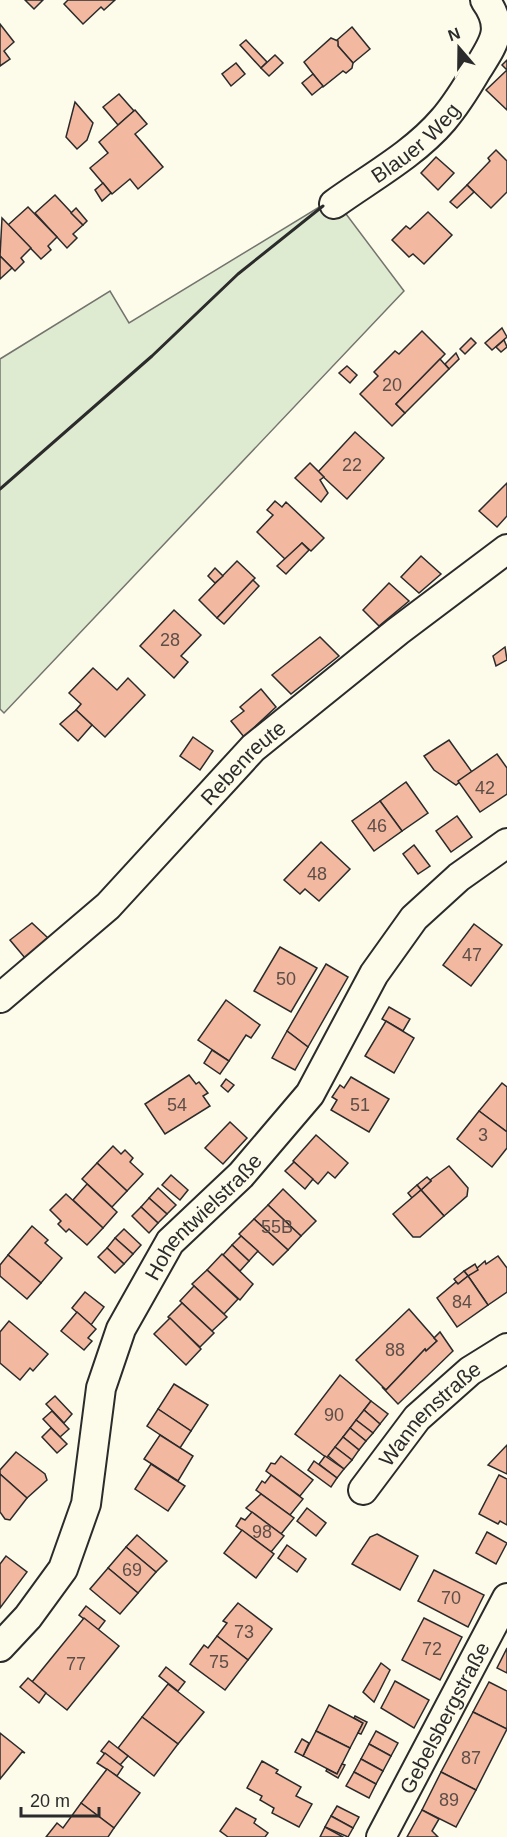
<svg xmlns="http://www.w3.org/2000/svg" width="507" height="1837" viewBox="0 0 507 1837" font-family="Arial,sans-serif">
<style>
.green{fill:#deebd1;stroke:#74746e;stroke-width:1.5}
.building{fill:#f2b8a0;stroke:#2b2b2b;stroke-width:1.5}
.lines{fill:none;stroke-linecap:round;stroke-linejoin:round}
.minor-casing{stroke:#2b2b2b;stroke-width:32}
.minor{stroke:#fdfbea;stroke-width:28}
.wall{stroke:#2b2b2b;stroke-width:3}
.labels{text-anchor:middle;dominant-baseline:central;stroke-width:4.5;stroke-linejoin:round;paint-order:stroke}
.number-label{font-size:18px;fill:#5d4e48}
.street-label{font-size:21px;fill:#2b2b2b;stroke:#fdfbea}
</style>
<rect width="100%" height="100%" fill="#fdfbea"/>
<!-- green -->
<polygon class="green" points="334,198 404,291 4,713 0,709 0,359 110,291 129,323"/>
<!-- building -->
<g class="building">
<polygon points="25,0 43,0 34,9"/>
<polygon points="68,0 115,0 104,10 101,7 83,24 64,4"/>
<polygon points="0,24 14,42 4,51 10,59 0,66"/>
<polygon points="352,27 370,49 353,63 338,46 337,40"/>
<polygon points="331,38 338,41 338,46 353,63 352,68 346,73 343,71 323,87 304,62"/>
<polygon points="246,40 267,62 261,68 240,45"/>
<polygon points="275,55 283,63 269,76 261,68"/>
<polygon points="507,60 507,110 486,90 507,70 502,65"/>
<polygon points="236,63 245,74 231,86 222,74"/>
<polygon points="313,74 323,86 312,95 302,83"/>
<polygon points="119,94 134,111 118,125 103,107"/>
<polygon points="75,102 93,123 87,140 77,149 66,137"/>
<polygon points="135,110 147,124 135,134 163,167 138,189 130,179 112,194 90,168 108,153 99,142"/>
<polygon points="496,150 507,161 507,192 491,208 467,185 490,161 488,158"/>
<polygon points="436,157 454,173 438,190 421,173"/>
<polygon points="103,183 111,193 102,201 95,190"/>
<polygon points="467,185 474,192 457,208 450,202"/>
<polygon points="55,195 83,225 73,234 77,238 67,248 35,213"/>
<polygon points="28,207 57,237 48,246 51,250 41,259 8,225"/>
<polygon points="76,208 87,221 83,225 71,213"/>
<polygon points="428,212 452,235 424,264 413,254 409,257 392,240 406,226 410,229"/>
<polygon points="2,218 31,248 21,258 24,262 15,271 0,256"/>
<polygon points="0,256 12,268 0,279"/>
<polygon points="502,328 507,337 492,350 485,343"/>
<polygon points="422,331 445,354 396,404 405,413 392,426 360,394 378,376 374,372 395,351 399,354"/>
<polygon points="471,338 476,343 465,354 460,349"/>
<polygon points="504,340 507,347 501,352 496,347"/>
<polygon points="456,353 459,359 449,369 445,364"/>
<polygon points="440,359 449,369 405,413 396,404"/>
<polygon points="347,366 357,375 350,383 339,373"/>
<polygon points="355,432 384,458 347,499 318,472"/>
<polygon points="310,463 324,477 320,480 328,493 321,502 295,478"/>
<polygon points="507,483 507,516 497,527 479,511"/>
<polygon points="275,501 282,507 286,502 324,538 311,551 302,543 286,560 257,532 273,515 267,510"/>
<polygon points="302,543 309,550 286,574 277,566"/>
<polygon points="421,556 441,574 419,593 401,577"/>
<polygon points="237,561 255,578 217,618 199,600"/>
<polygon points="215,568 223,576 215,583 208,576"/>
<polygon points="253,580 259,586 224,624 217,618"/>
<polygon points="389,583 409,601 379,626 363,610"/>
<polygon points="174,610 201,635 181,656 188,662 174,678 140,646"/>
<polygon points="320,637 339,656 291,694 272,675"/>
<polygon points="505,647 507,660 496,666 493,656"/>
<polygon points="93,668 117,690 128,678 145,695 105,737 76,710 81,704 69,693"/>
<polygon points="261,689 276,707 244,737 231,721 244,711 240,707"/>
<polygon points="76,710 92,725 78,741 60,724"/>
<polygon points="193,737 213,751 200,770 180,756"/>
<polygon points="449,740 472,772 456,785 434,770 424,756"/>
<polygon points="497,754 507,768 507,794 480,812 458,781"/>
<polygon points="406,782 428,813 402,831 380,801"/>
<polygon points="380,801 402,831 374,851 352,821"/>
<polygon points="457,816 472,837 451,852 436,831"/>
<polygon points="321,842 350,869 319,901 305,889 300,894 284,880"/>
<polygon points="414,845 430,866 418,874 403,854"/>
<polygon points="32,923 48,938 25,958 10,940"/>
<polygon points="474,924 502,945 471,986 443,965"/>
<polygon points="280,947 317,968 291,1012 254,991"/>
<polygon points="326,964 348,977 308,1047 287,1031"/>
<polygon points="226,1000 260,1025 251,1038 246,1035 229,1061 198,1040"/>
<polygon points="389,1007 410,1019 403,1031 382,1019"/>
<polygon points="386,1021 414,1038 394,1073 365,1056"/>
<polygon points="287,1031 308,1047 295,1070 272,1058"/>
<polygon points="212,1050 229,1061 220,1074 204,1063"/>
<polygon points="189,1075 196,1084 199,1082 208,1093 203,1096 210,1106 165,1134 145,1104"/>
<polygon points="351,1077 389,1099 369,1132 331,1110 337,1100 332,1097 340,1085 344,1088"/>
<polygon points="226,1079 234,1085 228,1092 221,1086"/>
<polygon points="502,1083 507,1087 507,1132 479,1111"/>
<polygon points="479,1111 507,1132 507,1148 492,1167 457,1139"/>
<polygon points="230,1122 247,1138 223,1164 205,1148"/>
<polygon points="316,1135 348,1163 335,1178 328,1172 318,1184 293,1161"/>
<polygon points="113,1146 121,1154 125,1150 133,1158 130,1162 143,1174 127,1191 97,1163"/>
<polygon points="294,1162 313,1179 305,1189 285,1171"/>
<polygon points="97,1163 127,1191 112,1207 82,1179"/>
<polygon points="449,1166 468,1188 467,1196 444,1216 421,1190 431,1181 430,1180"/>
<polygon points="171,1175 188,1190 180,1200 162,1185"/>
<polygon points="427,1177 431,1181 421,1190 417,1185"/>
<polygon points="87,1184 117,1212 103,1228 73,1200"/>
<polygon points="417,1185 421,1190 412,1198 408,1193"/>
<polygon points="158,1188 176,1205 167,1214 149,1198"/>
<polygon points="283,1189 316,1221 301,1236 268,1205"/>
<polygon points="421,1190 444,1216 420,1237 413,1237 393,1214"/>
<polygon points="66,1194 103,1228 87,1245 69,1229 66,1232 58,1224 61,1221 50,1210"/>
<polygon points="149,1198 167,1214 158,1223 141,1207"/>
<polygon points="268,1205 301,1236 288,1250 254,1219"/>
<polygon points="141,1207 158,1223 149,1233 132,1216"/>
<polygon points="254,1219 288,1250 273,1265 239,1234"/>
<polygon points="32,1226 48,1240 45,1243 62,1258 41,1283 8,1255"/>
<polygon points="124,1229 141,1245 133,1254 115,1238"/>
<polygon points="241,1236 258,1251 249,1261 232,1245"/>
<polygon points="115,1238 133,1254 124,1264 107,1248"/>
<polygon points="232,1245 249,1261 240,1271 223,1255"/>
<polygon points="107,1248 124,1264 115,1273 98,1257"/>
<polygon points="222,1254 253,1284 240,1300 207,1270"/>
<polygon points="8,1255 41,1283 27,1299 0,1276 0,1265"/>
<polygon points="498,1256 507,1268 507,1292 488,1305 468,1276 485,1261 486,1264"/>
<polygon points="475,1264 478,1270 468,1276 464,1271"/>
<polygon points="207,1270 238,1299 224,1314 192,1284"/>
<polygon points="464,1271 468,1276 458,1284 454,1279"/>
<polygon points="468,1276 488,1305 457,1327 437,1298 456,1282 458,1284"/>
<polygon points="194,1286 227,1317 212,1331 180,1301"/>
<polygon points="85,1292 104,1307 91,1325 72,1308"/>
<polygon points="182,1303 214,1333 200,1347 168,1317"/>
<polygon points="409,1309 437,1341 426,1351 425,1349 386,1390 356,1360"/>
<polygon points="77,1312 96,1329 88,1338 92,1341 84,1350 61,1331"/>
<polygon points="170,1318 201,1349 186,1365 154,1334"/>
<polygon points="9,1321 48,1354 33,1371 30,1368 20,1380 0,1363 0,1332"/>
<polygon points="440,1332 453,1351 398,1404 382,1387 386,1390 425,1349 426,1351 437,1341 434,1338"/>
<polygon points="340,1375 371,1401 327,1458 295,1434"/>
<polygon points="174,1384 208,1405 191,1431 158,1409"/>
<polygon points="55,1396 72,1414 64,1423 46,1404"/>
<polygon points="371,1401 388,1414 380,1424 364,1410"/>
<polygon points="158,1409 191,1431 180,1448 147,1426"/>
<polygon points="364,1410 380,1424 373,1433 356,1420"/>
<polygon points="52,1411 69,1429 60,1437 43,1419"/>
<polygon points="356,1420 373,1433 366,1441 350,1428"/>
<polygon points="51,1428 67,1444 57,1453 42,1437"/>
<polygon points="350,1428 366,1441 359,1450 343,1437"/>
<polygon points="160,1435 193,1456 178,1481 144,1459"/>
<polygon points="343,1437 359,1450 352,1460 335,1447"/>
<polygon points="507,1445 507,1474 488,1465"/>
<polygon points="335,1447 352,1460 344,1469 328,1456"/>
<polygon points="16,1452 45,1474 47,1480 27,1498 0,1474 0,1470"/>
<polygon points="281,1456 313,1480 300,1496 266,1471 271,1463 275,1464"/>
<polygon points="325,1456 344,1469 337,1478 319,1464"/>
<polygon points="314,1461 337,1478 331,1487 308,1470"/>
<polygon points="151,1464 185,1486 168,1511 135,1489"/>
<polygon points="0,1474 27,1498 10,1520 5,1519 0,1512"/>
<polygon points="271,1475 303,1499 290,1515 256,1490 262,1481 265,1483"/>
<polygon points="499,1475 507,1479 507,1525 500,1521 498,1524 479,1514"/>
<polygon points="261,1494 294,1518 281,1534 246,1508"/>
<polygon points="307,1508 326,1523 316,1536 297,1521"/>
<polygon points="252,1512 284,1536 271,1552 236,1526 241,1518 245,1520"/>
<polygon points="242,1530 274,1554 256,1578 224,1553"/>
<polygon points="487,1532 507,1543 496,1564 476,1553"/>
<polygon points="377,1534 418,1556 400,1590 352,1564 370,1537"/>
<polygon points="137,1535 167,1561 156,1572 126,1547"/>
<polygon points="287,1545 306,1559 297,1572 278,1558"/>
<polygon points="126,1547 156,1572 138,1593 108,1568"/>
<polygon points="6,1556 27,1572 0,1608 0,1564"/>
<polygon points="108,1568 138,1593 120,1614 90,1589"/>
<polygon points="434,1570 484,1595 468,1627 418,1601"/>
<polygon points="238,1603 272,1629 248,1660 217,1636 227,1623 223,1621"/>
<polygon points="86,1606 105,1621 98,1630 79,1615"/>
<polygon points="84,1618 119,1646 67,1710 32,1682"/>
<polygon points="424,1618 462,1637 440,1680 402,1660"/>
<polygon points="217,1636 248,1660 225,1690 190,1664 204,1645 208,1648"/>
<polygon points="507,1648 507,1673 497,1668"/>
<polygon points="381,1663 390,1670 374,1702 363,1692"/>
<polygon points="166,1667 185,1682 178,1691 159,1676"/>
<polygon points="28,1678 46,1693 39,1703 20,1687"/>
<polygon points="395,1681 429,1700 414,1728 381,1708"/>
<polygon points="489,1682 507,1691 507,1729 473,1712"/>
<polygon points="168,1684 204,1712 178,1744 142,1717"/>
<polygon points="329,1705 363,1723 350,1748 316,1731"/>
<polygon points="473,1712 507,1729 476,1790 441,1772"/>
<polygon points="355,1716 367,1722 361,1734 358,1733 363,1723 354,1718"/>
<polygon points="142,1717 178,1744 154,1776 118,1748"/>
<polygon points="316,1731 350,1748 337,1774 303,1756"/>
<polygon points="376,1731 398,1743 391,1756 369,1744"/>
<polygon points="0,1733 25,1753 22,1752 0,1779"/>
<polygon points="302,1739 309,1743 303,1756 295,1752"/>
<polygon points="109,1741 128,1756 120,1765 101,1751"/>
<polygon points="369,1744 391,1756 383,1771 361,1759"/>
<polygon points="105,1753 123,1767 117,1776 97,1763"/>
<polygon points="361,1759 383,1771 376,1784 354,1772"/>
<polygon points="262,1761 278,1770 276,1773 301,1787 296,1796 312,1804 299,1827 272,1813 274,1808 260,1800 262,1796 247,1788"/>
<polygon points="342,1764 345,1765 338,1778 326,1771 327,1769 337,1774"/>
<polygon points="107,1769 140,1793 114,1828 81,1803"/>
<polygon points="354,1772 376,1784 369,1798 346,1786"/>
<polygon points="441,1772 476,1790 456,1827 422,1810"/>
<polygon points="81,1803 114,1828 108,1837 46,1837 57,1823 63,1828"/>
<polygon points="337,1806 359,1817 353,1828 331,1816"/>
<polygon points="236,1808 256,1819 254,1823 268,1833 265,1837 228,1837 220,1831"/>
<polygon points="422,1810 439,1819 432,1831 438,1837 407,1837"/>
<polygon points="331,1816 353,1828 348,1837 325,1827"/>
<polygon points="325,1827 343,1837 320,1837"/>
</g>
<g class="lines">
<!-- minor casing -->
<g class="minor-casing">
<g id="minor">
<path id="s1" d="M 334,204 C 370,178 414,154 443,120 C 456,105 467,87 477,70 C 493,44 506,29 485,0"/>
<path id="s2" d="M 0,998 L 108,906 L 253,748 L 398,631 L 507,549"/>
<path id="s3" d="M 363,1490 L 417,1418 L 470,1371 L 507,1348"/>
<path id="s4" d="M 0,1647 L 28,1617 L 63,1569 L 86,1504 L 101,1388 L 121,1329 L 170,1242 L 241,1175 L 310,1094 L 374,974 L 414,918 L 459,877 L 507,843"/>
<path id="s5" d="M 381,1837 L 507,1598"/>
</g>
</g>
<!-- minor -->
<use href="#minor" class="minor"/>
<!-- wall -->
<polyline class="wall" points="0,489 152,356 238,274 323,206"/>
</g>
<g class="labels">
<!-- number labels -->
<g class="number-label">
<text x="392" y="385">20</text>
<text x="352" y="465">22</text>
<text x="170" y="640">28</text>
<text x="485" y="788">42</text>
<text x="377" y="826">46</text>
<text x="317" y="874">48</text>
<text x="472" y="955">47</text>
<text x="286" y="979">50</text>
<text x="177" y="1105">54</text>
<text x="360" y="1105">51</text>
<text x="483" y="1135">3</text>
<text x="277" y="1227">55B</text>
<text x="462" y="1302">84</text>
<text x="395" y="1350">88</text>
<text x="334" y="1415">90</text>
<text x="262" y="1532">98</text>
<text x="132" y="1570">69</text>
<text x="451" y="1598">70</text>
<text x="244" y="1632">73</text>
<text x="432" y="1649">72</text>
<text x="219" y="1662">75</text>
<text x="76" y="1664">77</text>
<text x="471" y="1758">87</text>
<text x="449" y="1800">89</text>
</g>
<!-- street labels -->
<g class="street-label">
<text stroke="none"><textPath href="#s1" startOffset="102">Blauer Weg</textPath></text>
<text stroke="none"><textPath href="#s2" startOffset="339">Rebenreute</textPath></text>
<text stroke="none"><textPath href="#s4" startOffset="489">Hohentwielstraße</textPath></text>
<text stroke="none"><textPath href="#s3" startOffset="102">Wannenstraße</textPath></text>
<text stroke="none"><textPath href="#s5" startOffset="135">Gebelsbergstraße</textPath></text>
</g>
</g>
<!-- north arrow -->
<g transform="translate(459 48) rotate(340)" stroke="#fdfbea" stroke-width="4.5" paint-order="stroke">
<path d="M0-4.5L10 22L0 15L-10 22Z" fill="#2b2b2b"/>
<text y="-9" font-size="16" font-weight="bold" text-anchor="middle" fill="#2b2b2b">N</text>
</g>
<!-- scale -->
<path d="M21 1807v9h78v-9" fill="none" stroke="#2b2b2b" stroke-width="3"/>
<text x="30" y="1807" font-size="18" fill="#2b2b2b" stroke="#fdfbea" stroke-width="4.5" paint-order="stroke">20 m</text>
</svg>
